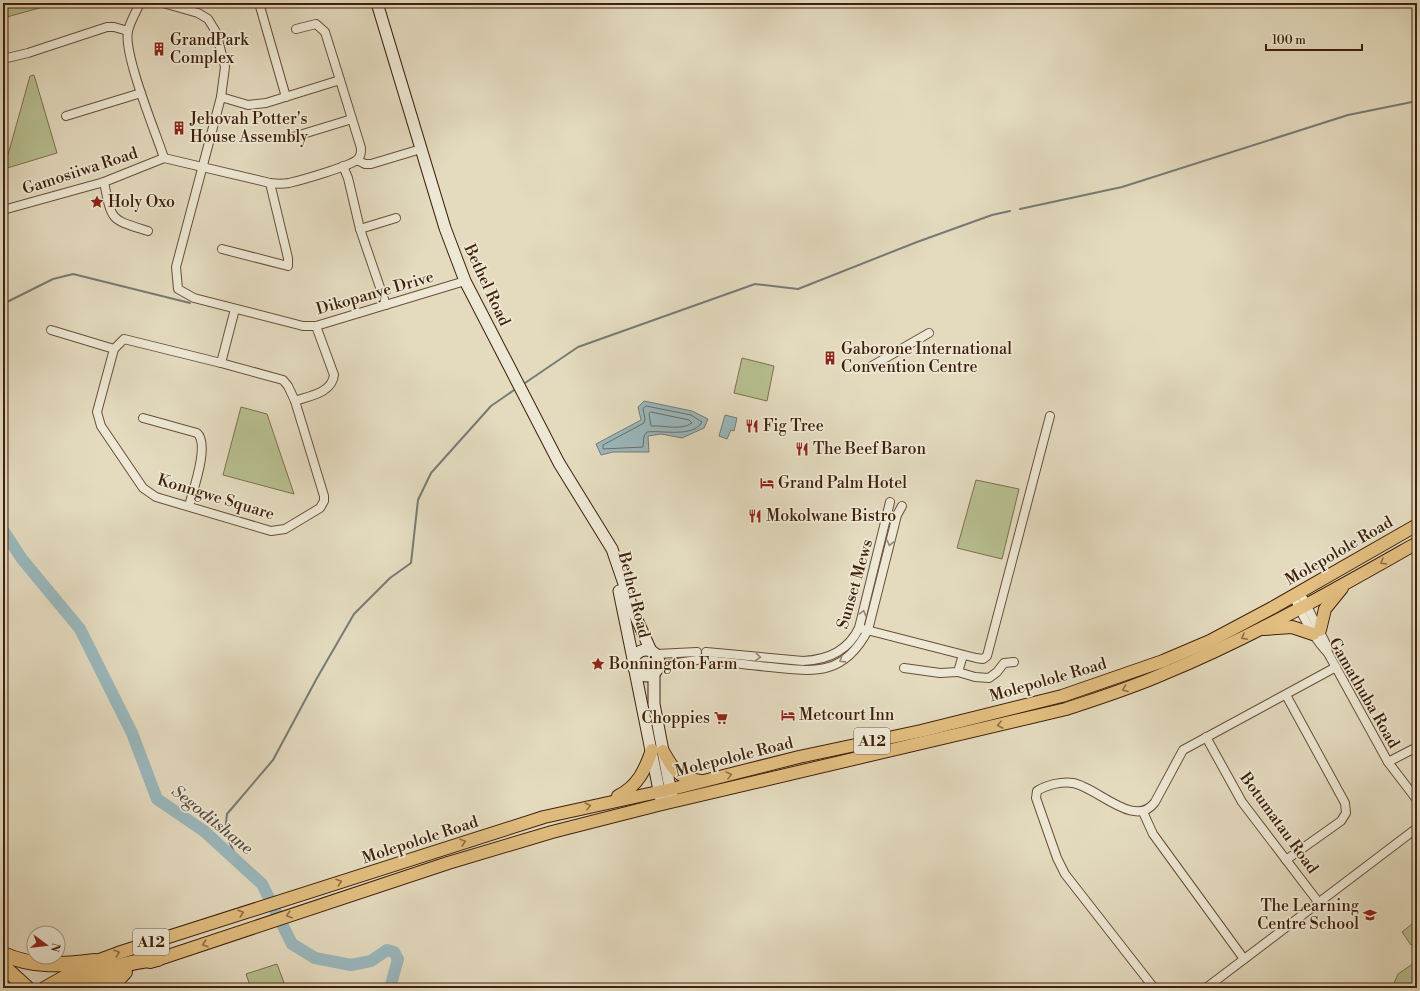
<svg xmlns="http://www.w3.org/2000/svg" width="1420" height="991" viewBox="0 0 1420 991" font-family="'Libre Bodoni',serif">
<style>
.green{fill:#b7bf90;stroke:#7c704d}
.water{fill:#9ab8bd;stroke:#767b75}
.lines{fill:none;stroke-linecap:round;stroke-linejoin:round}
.shore{stroke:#6d6c64;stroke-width:1}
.stream{stroke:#767b75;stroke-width:2}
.river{stroke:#9ab8bd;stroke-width:12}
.street-casing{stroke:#694f37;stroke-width:10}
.secondary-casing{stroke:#40200a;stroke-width:13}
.primary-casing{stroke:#40200a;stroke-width:14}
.highway-casing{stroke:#40200a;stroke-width:16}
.street{stroke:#ede8d5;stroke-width:8}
.secondary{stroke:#ede8d5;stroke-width:11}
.primary{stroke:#e2be80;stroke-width:12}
.highway{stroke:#e2be80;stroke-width:14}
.oneway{stroke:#968470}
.oneway2{stroke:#916f45}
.labels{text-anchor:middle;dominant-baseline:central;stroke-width:3.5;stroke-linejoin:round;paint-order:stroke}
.shield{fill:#ede8d5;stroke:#745c47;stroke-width:1}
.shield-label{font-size:15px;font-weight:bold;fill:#40200a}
.poi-label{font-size:16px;fill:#40200a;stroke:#ede8d5;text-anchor:start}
.street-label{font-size:16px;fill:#40200a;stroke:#ede8d5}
.water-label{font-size:17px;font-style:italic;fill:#5b4e40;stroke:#ede8d5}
</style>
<rect width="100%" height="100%" fill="#e4dbbf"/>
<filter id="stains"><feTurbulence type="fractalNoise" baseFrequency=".005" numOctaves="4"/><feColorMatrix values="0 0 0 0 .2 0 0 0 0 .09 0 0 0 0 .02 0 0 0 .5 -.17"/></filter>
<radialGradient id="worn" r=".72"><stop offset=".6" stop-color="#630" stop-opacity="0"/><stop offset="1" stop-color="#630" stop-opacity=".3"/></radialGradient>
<!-- green -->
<g class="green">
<polygon points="4,3 58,3 3,18"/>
<polygon points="34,75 57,153 4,169 30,76"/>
<polygon points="742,358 774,366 767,401 734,393"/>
<polygon points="241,407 267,414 294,494 223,475"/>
<polygon points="976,480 1019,489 1002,559 957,548"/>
<polygon points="1417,920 1417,940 1411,945 1402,932"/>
<polygon points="1417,961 1417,988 1392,988 1398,974"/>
<polygon points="277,964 286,988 251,988 246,974"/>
</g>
<!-- water -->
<g class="water">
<polygon points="644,401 692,411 708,419 704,428 682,438 661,434 648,436 649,452 613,452 601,455 596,444 641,420 638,407"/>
<polygon points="725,415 737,418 734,431 731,430 727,439 719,436"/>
</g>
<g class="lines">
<!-- shore -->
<g class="shore">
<path d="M 646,406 L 691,415 L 702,422 C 693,438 662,430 647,432 L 644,436 L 643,447 L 603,449 L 603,445 L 644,423 L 645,419 L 643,409 Z"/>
<path d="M 651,412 L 689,420 L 692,423 C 680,431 664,425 651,426 L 649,414 Z"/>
</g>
<!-- stream -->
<g class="stream">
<polyline points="1020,209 1122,187 1348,115 1417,101"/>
<polyline points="3,304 53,279 73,274 190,303"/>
<polyline points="522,385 578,347 755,284 798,289 917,242 992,215 1010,211"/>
<polyline points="237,859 225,832 227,814 273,760 317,678 354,614 390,578 411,563 418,500 431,473 491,406 517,388"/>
</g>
<!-- river -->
<polyline class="river" points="3,530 22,559 80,629 132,733 157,799 204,831 262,884 292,944 315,958 351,965 371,961 387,950 394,952 398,959 390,988"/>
<!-- street casing -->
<g class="street-casing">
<g id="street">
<path d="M 140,3 C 136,12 130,22 128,31 C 123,54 156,133 164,158"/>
<polyline points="163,3 198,13 208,19 216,32 225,67 221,97 176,267 178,289 194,298 303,326 316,326 465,281"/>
<polyline points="259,3 286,97"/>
<polyline points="296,29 316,24 325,32 340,80"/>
<polyline points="3,59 28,53 107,27 114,27 128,31"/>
<polyline points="66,116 141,93"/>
<polyline points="293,137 352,119"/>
<path d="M 164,158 L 270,183 C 277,184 283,184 289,183 C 302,180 347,167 357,160 C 361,156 361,153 361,148 L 340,80 L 266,103 L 248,105 L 221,97"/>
<polyline points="357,160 365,164 371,164 421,149"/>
<polyline points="343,166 348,178 360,229 386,305"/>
<path d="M 104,182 C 112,222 110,219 148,231"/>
<polyline points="3,210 104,182 164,158"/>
<polyline points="360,229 396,218"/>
<polyline points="222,249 288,266 288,258 270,183"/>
<polyline points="51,330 114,349"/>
<polygon points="124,339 221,363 283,380 288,386 295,401 324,496 324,501 320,508 285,529 271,531 156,497 143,488 101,426 97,412 114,349"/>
<polyline points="221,363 235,309"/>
<polyline points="870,367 929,333"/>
<path d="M 295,401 C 309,396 332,393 334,375 L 316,326"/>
<path d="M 143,418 L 197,433 C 210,444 193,490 189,506"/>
<polyline points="1300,592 1326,644 1328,653"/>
<path d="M 1293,596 C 1303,615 1312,637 1328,653 L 1388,762 L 1417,800"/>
<polyline points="859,628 976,658 983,659 987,656 1050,416"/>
<path d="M 706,652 L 803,661 C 828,660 848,651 859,628 L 890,502"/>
<polyline points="656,654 697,652"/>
<path d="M 706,660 C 727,662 749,665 770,667 C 815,672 844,676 868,630 L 897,515 L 902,506"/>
<polyline points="658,666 697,660"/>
<polyline points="904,668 940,673 958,672 963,655"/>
<polyline points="958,672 975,677 989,678 997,672 1004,663 1014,662"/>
<polyline points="1206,737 1242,802 1319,903"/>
<polyline points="1388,762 1417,747"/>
<polyline points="1143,812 1153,834 1244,959"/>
<polyline points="1286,860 1341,821 1346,813 1345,803 1286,695"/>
<path d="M 1154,988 L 1065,874 L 1057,858 L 1036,798 L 1037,791 C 1046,785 1062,781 1073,783 C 1097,787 1135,830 1155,802 L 1183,750 L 1336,667"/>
<polyline points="1206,988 1417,828"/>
</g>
</g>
<!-- secondary casing -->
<g class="secondary-casing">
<g id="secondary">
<polyline points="377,3 445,228 465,281 559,463 612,549 634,613 651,651"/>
<polyline points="619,591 633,659"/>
<circle cx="646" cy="663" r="13"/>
<polyline points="635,671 661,800"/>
<polyline points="654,673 654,704 672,798"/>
</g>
</g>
<!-- primary casing -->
<g class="primary-casing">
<g id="primary">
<polyline points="1264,629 1292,627 1313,634"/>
<polyline points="1320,630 1325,609 1342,588"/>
<path d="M 663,751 C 674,771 678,777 700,781"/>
<path d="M 618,796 C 638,786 645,770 652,750"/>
<path d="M 150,962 L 448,863 L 552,832 L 662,804 L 1066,709 C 1099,698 1131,688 1163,674 C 1251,638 1334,590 1417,543"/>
<polyline points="44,988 83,966 118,953 544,817 676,788 799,757 921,731 1062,696 1163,661 1210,641 1272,608 1417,525"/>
<polyline points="87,988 125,972"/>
</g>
</g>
<!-- highway casing -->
<g class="highway-casing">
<g id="highway">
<path d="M 3,954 C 35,968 61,965 95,961"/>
<polyline points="3,966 27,988"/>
<path d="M 67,988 C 96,971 125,962 158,959"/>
<polyline points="110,988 125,972"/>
</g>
</g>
<!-- street -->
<use href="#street" class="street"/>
<!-- secondary -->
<use href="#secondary" class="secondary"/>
<!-- primary -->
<use href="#primary" class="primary"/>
<!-- highway -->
<use href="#highway" class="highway"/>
</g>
<!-- one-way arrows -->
<defs><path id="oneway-chevron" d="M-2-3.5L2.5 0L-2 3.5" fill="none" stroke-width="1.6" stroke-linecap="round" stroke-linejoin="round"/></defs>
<g class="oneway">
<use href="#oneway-chevron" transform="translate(890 543) rotate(104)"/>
<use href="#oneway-chevron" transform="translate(863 613) rotate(-75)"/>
<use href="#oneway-chevron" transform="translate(758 657) rotate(5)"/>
<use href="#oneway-chevron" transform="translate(842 660) rotate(148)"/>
</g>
<g class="oneway2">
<use href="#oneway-chevron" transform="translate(1383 562) rotate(150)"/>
<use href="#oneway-chevron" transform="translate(1244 637) rotate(153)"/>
<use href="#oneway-chevron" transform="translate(1125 689) rotate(159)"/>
<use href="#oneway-chevron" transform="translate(1000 725) rotate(166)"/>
<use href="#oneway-chevron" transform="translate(729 775) rotate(-14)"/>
<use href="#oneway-chevron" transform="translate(588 806) rotate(-14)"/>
<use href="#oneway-chevron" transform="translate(463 842) rotate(-17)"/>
<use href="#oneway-chevron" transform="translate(339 882) rotate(-18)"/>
<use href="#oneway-chevron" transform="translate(241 913) rotate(-18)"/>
<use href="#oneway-chevron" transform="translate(289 915) rotate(161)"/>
<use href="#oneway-chevron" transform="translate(205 944) rotate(162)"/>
<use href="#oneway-chevron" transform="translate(117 953) rotate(-19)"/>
</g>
<!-- icons -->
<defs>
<g id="building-bare" transform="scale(1.08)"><path d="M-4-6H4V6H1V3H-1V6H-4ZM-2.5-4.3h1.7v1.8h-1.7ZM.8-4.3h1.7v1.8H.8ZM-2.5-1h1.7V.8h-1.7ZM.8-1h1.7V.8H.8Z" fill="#8f2418" stroke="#ede8d5" stroke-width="2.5" paint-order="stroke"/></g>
<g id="sight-bare" transform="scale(1.08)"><path d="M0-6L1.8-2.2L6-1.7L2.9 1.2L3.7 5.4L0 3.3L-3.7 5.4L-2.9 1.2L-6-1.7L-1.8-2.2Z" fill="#8f2418" stroke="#ede8d5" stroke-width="2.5" paint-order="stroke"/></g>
<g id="restaurant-bare" transform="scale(1.08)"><path d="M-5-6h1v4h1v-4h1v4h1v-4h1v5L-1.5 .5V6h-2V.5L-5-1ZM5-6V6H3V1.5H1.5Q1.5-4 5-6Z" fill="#8f2418" stroke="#ede8d5" stroke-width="2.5" paint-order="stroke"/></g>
<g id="hotel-bare" transform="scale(1.08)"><path d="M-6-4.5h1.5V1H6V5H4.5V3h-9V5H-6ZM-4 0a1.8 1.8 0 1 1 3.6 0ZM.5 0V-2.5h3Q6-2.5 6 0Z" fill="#8f2418" stroke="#ede8d5" stroke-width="2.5" paint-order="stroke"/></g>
<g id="supermarket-bare" transform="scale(1.08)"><path d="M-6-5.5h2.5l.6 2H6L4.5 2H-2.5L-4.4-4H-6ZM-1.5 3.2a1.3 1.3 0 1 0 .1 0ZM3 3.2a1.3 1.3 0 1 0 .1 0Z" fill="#8f2418" stroke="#ede8d5" stroke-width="2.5" paint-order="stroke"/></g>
<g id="school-bare" transform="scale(1.08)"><path d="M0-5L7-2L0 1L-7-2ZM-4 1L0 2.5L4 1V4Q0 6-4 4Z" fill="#8f2418" stroke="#ede8d5" stroke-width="2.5" paint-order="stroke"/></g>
</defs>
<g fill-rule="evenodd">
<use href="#building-bare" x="159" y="49"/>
<use href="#building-bare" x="179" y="128"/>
<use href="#sight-bare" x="97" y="202"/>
<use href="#building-bare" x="830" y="358"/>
<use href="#restaurant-bare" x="752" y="426"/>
<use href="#restaurant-bare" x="802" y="449"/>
<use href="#hotel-bare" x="767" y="483"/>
<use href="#restaurant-bare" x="755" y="516"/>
<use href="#sight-bare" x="598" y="664"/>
<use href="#hotel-bare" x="788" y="715"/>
<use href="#supermarket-bare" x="721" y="718"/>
<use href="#school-bare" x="1370" y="915"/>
</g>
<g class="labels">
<!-- shield labels -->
<g class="shield">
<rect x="854" y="728" width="36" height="26" rx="3"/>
<rect x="133" y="929" width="36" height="26" rx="3"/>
</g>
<g class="shield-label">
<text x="872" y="741">A12</text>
<text x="151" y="942">A12</text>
</g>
<!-- poi labels -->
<g class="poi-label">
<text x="170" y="40">GrandPark<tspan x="170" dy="18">Complex</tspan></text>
<text x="190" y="119">Jehovah Potter's<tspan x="190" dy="18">House Assembly</tspan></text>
<text x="108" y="202">Holy Oxo</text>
<text x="841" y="349">Gaborone International<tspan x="841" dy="18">Convention Centre</tspan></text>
<text x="763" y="426">Fig Tree</text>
<text x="813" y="449">The Beef Baron</text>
<text x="778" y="483">Grand Palm Hotel</text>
<text x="766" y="516">Mokolwane Bistro</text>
<text x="609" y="664">Bonnington Farm</text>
<text x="799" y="715">Metcourt Inn</text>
<text x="710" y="718" text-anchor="end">Choppies</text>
<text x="1359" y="906" text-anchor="end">The Learning<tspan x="1359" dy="18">Centre School</tspan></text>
</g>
<!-- street labels -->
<g class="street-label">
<text transform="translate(80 171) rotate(-18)">Gamosiiwa Road</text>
<text transform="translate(487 285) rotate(65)">Bethel Road</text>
<text transform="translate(375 293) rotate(-16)">Dikopanye Drive</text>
<text transform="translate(216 497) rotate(17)">Konngwe Square</text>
<text transform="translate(1339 551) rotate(-30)">Molepolole Road</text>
<text transform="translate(855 584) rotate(-74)">Sunset Mews</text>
<text transform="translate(634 595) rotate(76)">Bethel Road</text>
<text transform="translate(1048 680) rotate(-16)">Molepolole Road</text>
<text transform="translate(1364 693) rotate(60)">Gamathuba Road</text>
<text transform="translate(734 757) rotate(-14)">Molepolole Road</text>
<text transform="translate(1279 823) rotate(54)">Botumatau Road</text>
<text transform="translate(420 840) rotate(-18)">Molepolole Road</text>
</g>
<!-- water labels -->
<g class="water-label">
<text transform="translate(212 820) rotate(39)">Segoditshane</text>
</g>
</g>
<!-- margin -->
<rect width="1420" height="991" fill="none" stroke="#e4dbbf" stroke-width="16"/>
<rect x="4" y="4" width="1412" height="983" fill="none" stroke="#40200a" stroke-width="2"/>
<rect x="8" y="8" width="1404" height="975" fill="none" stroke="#40200a"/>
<!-- north arrow -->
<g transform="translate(46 945) rotate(105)"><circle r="19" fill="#ede8d5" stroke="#a89884"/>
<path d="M0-3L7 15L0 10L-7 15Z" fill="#8f2418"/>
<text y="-6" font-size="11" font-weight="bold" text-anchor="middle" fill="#40200a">N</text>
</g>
<!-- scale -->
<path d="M1266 44v6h96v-6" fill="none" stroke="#40200a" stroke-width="2"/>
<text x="1272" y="44" font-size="12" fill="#40200a" stroke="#ede8d5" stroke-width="3" paint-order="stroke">100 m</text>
<rect width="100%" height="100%" filter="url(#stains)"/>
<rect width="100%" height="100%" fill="url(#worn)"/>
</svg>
